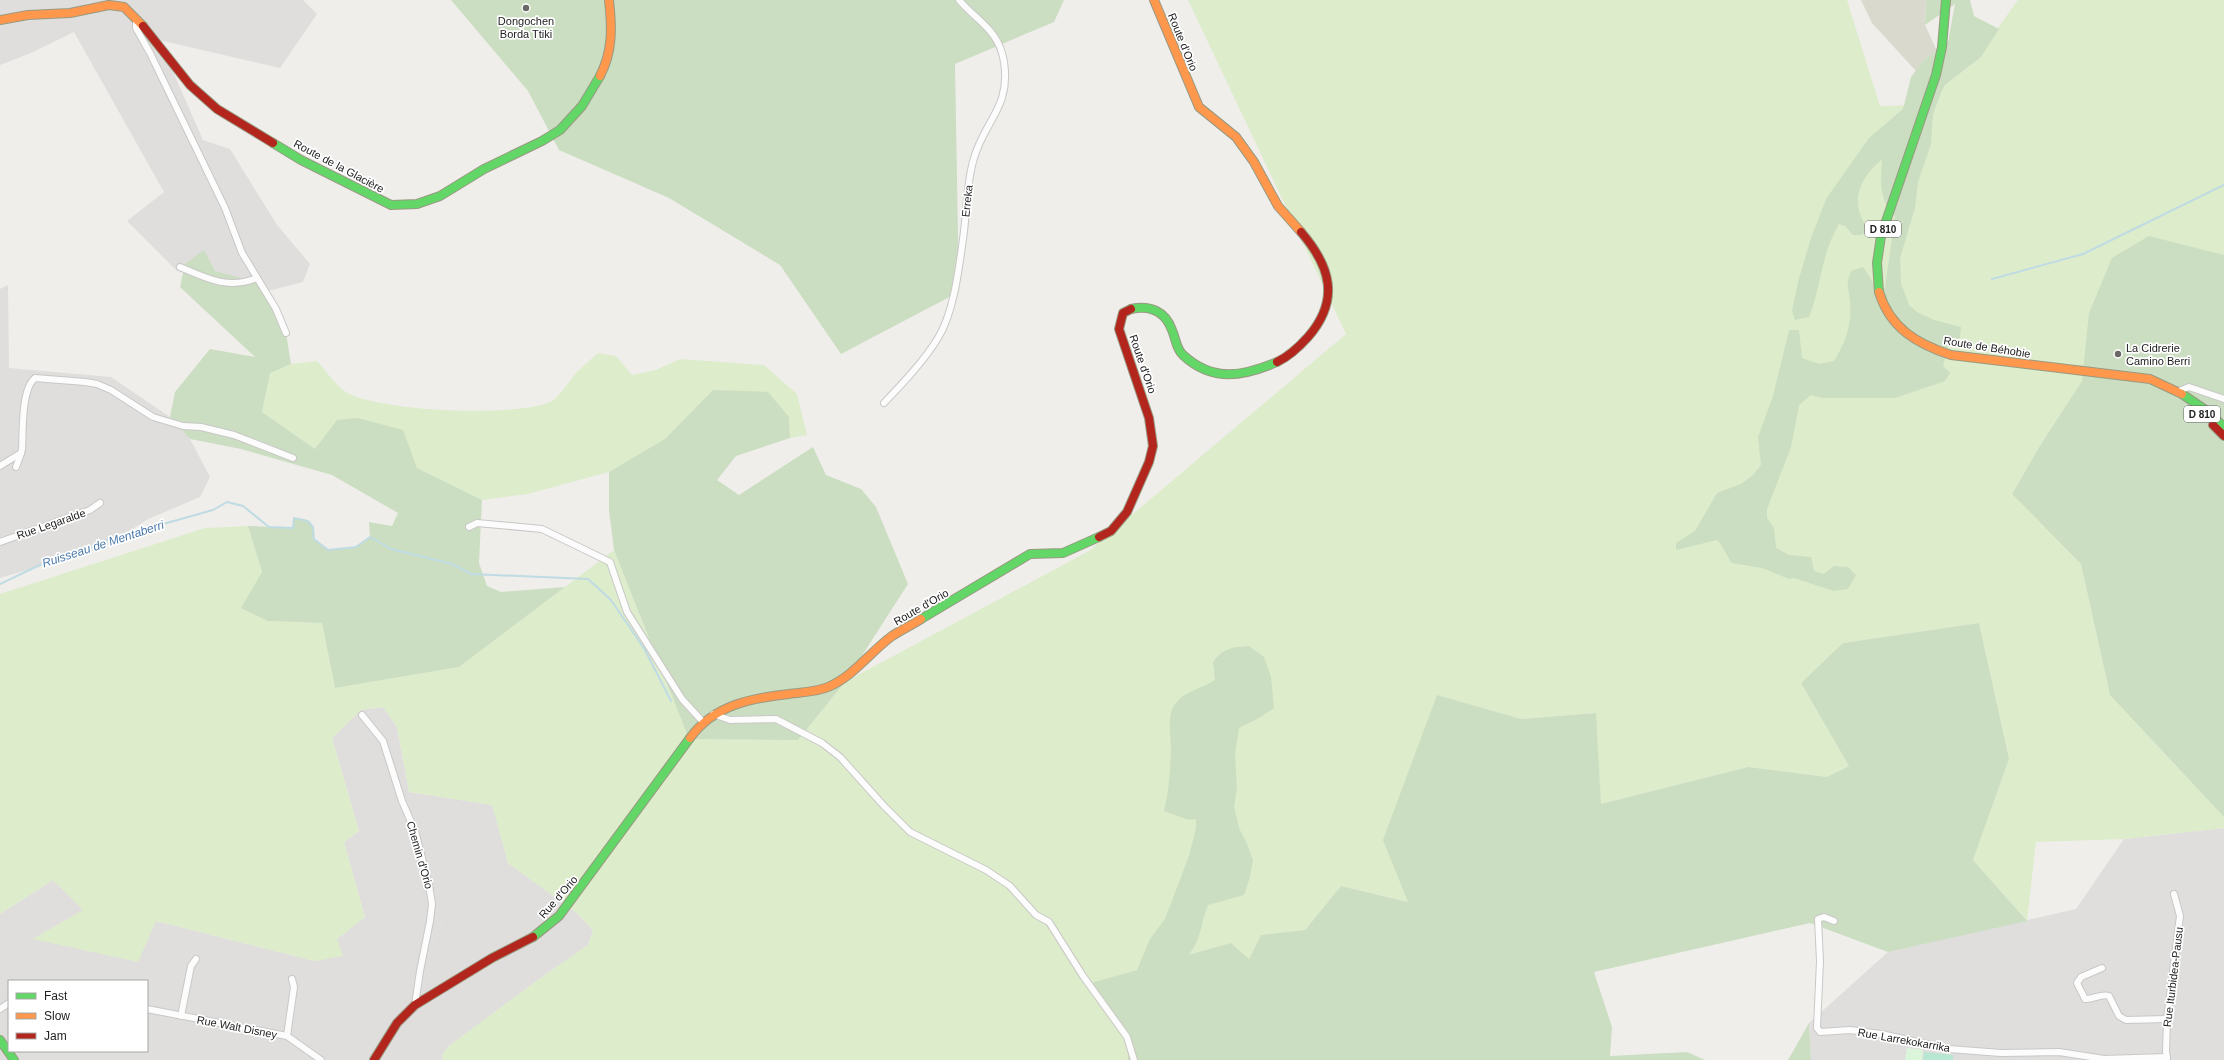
<svg xmlns="http://www.w3.org/2000/svg" width="2224" height="1060" viewBox="0 0 2224 1060" font-family="Helvetica,sans-serif">
<style>
.residential{fill:#dfdedc;fill-rule:evenodd}
.construction{fill:#d9d9cd}
.grass{fill:#ddeccb}
.forest{fill:#cbdec1}
.park{fill:#daf5da}
.pitch{fill:#b7e6d2}
.parking{fill:#e0dfde}
.lines{fill:none;stroke-linecap:round;stroke-linejoin:round}
.stream{stroke:#bfdbe3;stroke-width:2}
.street-casing{stroke:#c9c8c7;stroke-width:8}
.fast-casing{stroke:#999a82;stroke-width:10}
.slow-casing{stroke:#999a82;stroke-width:10}
.jam-casing{stroke:#999a82;stroke-width:10}
.street{stroke:#fdfcfc;stroke-width:6}
.fast{stroke:#63d668;stroke-width:8}
.slow{stroke:#ff974d;stroke-width:8}
.jam{stroke:#b3261e;stroke-width:8}
.poi-dot{fill:#6a6968;stroke:#fff;stroke-width:1.5}
.labels{text-anchor:middle;dominant-baseline:central;stroke-width:3.5;stroke-linejoin:round;paint-order:stroke}
.shield{fill:#fff;stroke:#646464;stroke-width:1}
.shield-label{font-size:10px;font-weight:bold;fill:#222}
.poi-label{font-size:11px;fill:#222;stroke:#fff}
.street-label{font-size:11px;fill:#222;stroke:#fff}
.water-label{font-size:12px;font-style:italic;fill:#4a7aab;stroke:#fff}
</style>
<rect width="100%" height="100%" fill="#f0eeeb"/>
<!-- residential -->
<g class="residential">
<polygon points="0,0 303,0 317,14 280,68 159,40 203,140 230,149 277,225 310,264 303,282 272,290 257,288 197,273 177,271 127,221 164,192 74,32 31,53 0,65"/>
<polygon points="8,285 9,368 111,377 170,417 190,439 210,477 200,497 148,519 103,548 0,578 0,289"/>
<path d="M 383,707 L 397,727 L 409,792 L 493,805 L 508,863 L 578,914 L 593,930 L 588,945 L 535,982 L 449,1046 L 442,1055 L 443,1060 L 0,1060 L 0,914 L 53,880 L 84,910 L 33,939 L 156,921 L 315,961 L 337,939 L 365,917 L 344,842 L 359,831 L 332,738 L 361,710 ZM 9,981 L 147,981 L 147,1051 L 9,1051 Z"/>
<polygon points="2224,828 2224,1060 1811,1060 1809,1023 1888,952 2076,909 2124,839"/>
</g>
<!-- construction -->
<polygon class="construction" points="1861,0 1926,0 1925,25 1937,51 1923,61 1916,71 1872,23"/>
<!-- grass -->
<g class="grass">
<polygon points="1188,0 1847,0 1880,106 1919,105 1971,65 2018,0 2224,0 2224,454 2082,381 2041,444 2012,494 2081,564 2110,695 2224,817 2224,828 2124,839 2036,842 2027,921 1973,860 2009,759 1979,623 1843,643 1801,683 1849,766 1827,777 1748,767 1601,804 1595,713 1521,719 1437,695 1409,902 1341,886 1305,930 1261,935 1249,959 1231,943 1092,983 1127,1037 1128,1060 443,1060 442,1055 449,1046 535,982 588,945 593,930 578,914 508,863 492,805 409,792 397,727 383,707 361,710 332,738 359,831 344,842 365,917 337,939 343,956 315,961 156,921 138,962 33,939 83,910 53,880 0,914 0,594 205,528 248,526 262,572 268,621 322,623 335,688 459,667 614,550 689,739 798,740 845,682 1089,551 1346,334"/>
<path d="M 598,353 L 616,356 L 632,375 L 656,370 L 680,359 L 764,365 L 797,394 L 807,435 L 790,438 L 789,417 L 713,390 L 665,440 L 609,472 L 528,494 L 482,500 L 417,468 L 402,430 L 315,449 L 262,412 L 269,373 L 291,364 L 317,361 C 325,370 334,382 343,390 C 371,412 521,418 552,401 C 561,395 569,381 576,373 C 583,366 591,359 598,353 Z"/>
</g>
<!-- forest -->
<g class="forest">
<polygon points="451,0 1064,0 1054,22 955,64 959,292 841,354 780,265 669,198 559,150 528,91"/>
<path d="M 1926,0 L 1970,0 L 1974,16 L 1999,29 L 1981,57 L 1945,85 L 1941,93 L 1933,114 L 1931,144 L 1918,182 L 1915,208 L 1900,258 L 1901,283 L 1909,305 L 1917,312 L 1934,320 L 1961,327 L 1960,338 L 1948,346 L 1943,366 L 1950,373 L 1945,381 L 1895,398 L 1822,398 L 1811,395 L 1799,405 L 1791,447 L 1767,509 L 1767,518 L 1774,528 L 1776,548 L 1789,555 L 1811,557 L 1814,571 L 1824,574 L 1834,566 L 1848,567 L 1856,575 L 1848,589 L 1834,591 L 1794,578 L 1789,579 L 1762,568 L 1732,563 C 1726,555 1724,547 1717,540 L 1676,550 L 1676,543 L 1695,531 L 1717,493 L 1741,484 L 1753,475 L 1761,465 L 1758,437 L 1773,396 L 1789,330 L 1799,330 L 1802,358 L 1819,364 L 1834,361 C 1846,342 1852,324 1850,301 C 1849,286 1845,288 1851,271 L 1863,267 L 1878,290 L 1885,288 L 1895,216 C 1878,198 1881,183 1882,160 C 1867,171 1854,190 1859,210 C 1860,217 1865,223 1867,230 L 1862,235 L 1853,235 L 1845,226 L 1839,224 C 1820,257 1822,284 1809,317 L 1795,320 L 1792,311 L 1798,282 L 1811,238 L 1826,199 L 1869,138 L 1903,109 L 1911,77 L 1923,61 L 1948,42 L 1955,4 L 1925,25 Z"/>
<polygon points="2149,236 2224,255 2224,817 2110,695 2081,564 2012,494 2041,444 2082,381 2089,313 2112,258"/>
<polygon points="204,250 215,271 259,283 286,333 291,364 270,373 262,412 315,449 337,420 358,418 403,430 417,468 482,500 479,563 487,586 501,592 565,587 459,667 335,688 322,623 268,621 241,608 262,572 248,526 292,528 294,518 308,521 313,527 314,540 328,550 356,547 370,537 369,522 392,526 398,513 332,475 241,449 190,439 170,417 175,392 210,349 255,357 180,287 185,264"/>
<polygon points="713,390 768,392 789,417 790,438 736,456 717,480 739,495 813,447 826,475 861,489 876,507 908,584 845,682 798,740 689,739 614,550 609,510 609,472 665,439"/>
<path d="M 1979,623 L 2009,759 L 1973,860 L 2027,921 L 1888,952 L 1810,923 L 1594,972 L 1612,1027 L 1610,1056 L 1687,1052 L 1705,1060 L 1128,1060 L 1127,1037 L 1091,983 L 1137,970 L 1150,939 L 1165,919 L 1189,856 L 1196,828 L 1196,819 L 1189,820 L 1164,811 C 1169,792 1170,771 1171,751 C 1171,736 1166,714 1176,703 C 1186,690 1202,689 1215,680 L 1213,662 C 1223,648 1233,647 1249,646 L 1264,657 L 1271,677 L 1274,708 L 1259,718 L 1239,728 L 1235,754 L 1237,789 L 1234,806 L 1239,828 L 1248,846 L 1253,861 L 1249,880 L 1244,895 L 1208,905 C 1201,922 1201,942 1188,955 L 1231,943 L 1249,959 L 1261,935 L 1305,930 L 1341,886 L 1408,902 L 1383,840 L 1437,695 L 1521,719 L 1596,713 L 1601,804 L 1748,767 L 1827,777 L 1849,766 L 1801,683 L 1843,643 Z"/>
<polygon points="1809,1023 1811,1060 1788,1060"/>
</g>
<!-- park -->
<polygon class="park" points="1907,1048 1923,1050 1922,1060 1905,1060"/>
<!-- pitch -->
<polygon class="pitch" points="1924,1052 1953,1055 1953,1060 1923,1060"/>
<!-- parking -->
<polygon class="parking" points="442,920 444,923 436,939 433,953 427,957 433,929 437,922"/>
<g class="lines">
<!-- stream -->
<g class="stream">
<polyline points="1992,279 2083,254 2224,185"/>
<polyline points="0,584 48,561 72,556 110,539 213,510 227,502 243,506 269,527 293,528 294,518 308,521 313,527 314,539 328,550 356,547 370,537 391,549 452,564 471,574 588,579 611,600 645,650 671,701"/>
</g>
<!-- street casing -->
<g class="street-casing">
<g id="street">
<polyline points="138,20 136,23 136,28 150,53 225,208 242,253 276,309 286,333"/>
<path d="M 180,267 C 206,278 228,290 257,278"/>
<polyline points="2179,391 2189,387 2224,399"/>
<path d="M 884,403 C 903,383 924,361 938,338 C 954,312 959,268 963,239 C 967,212 966,184 974,158 C 985,120 1011,107 1004,62 C 999,30 978,22 959,0"/>
<polyline points="0,466 21,453"/>
<path d="M 16,467 C 18,461 21,455 22,449 C 23,433 21,389 35,378 L 85,382 L 97,384 L 111,390 L 153,417 L 183,426 L 201,427 L 234,435 L 293,458"/>
<polyline points="469,527 477,523 542,529 610,562 627,612 682,699 703,722"/>
<polyline points="0,542 90,510 100,503"/>
<polyline points="713,714 730,720 776,719 822,743 840,757 884,806 910,832 986,870 1010,886 1036,915 1049,922 1083,976 1127,1037 1134,1060"/>
<polyline points="362,715 383,741 402,801 415,831 429,885 432,904 430,921 420,971 415,1005"/>
<polyline points="1834,921 1824,917 1818,919 1820,961 1817,1028 1820,1032 1850,1030 1881,1034 1949,1049 2001,1053 2059,1052 2104,1059 2167,1057"/>
<path d="M 2102,968 L 2081,977 L 2077,983 L 2085,999 C 2093,1000 2101,993 2109,996 L 2119,1016 L 2126,1020 L 2167,1019"/>
<polyline points="0,1009 9,1003"/>
<polyline points="147,1009 287,1036 321,1060"/>
<polyline points="181,1016 191,966 196,959"/>
<polyline points="287,1036 294,987 292,979"/>
<polyline points="2167,1060 2166,1051 2167,1019 2180,916 2174,894"/>
</g>
</g>
<!-- fast casing -->
<g class="fast-casing">
<g id="fast">
<polyline points="273,143 301,160 391,205 417,204 440,196 484,169 542,141 560,130 582,106 600,76"/>
<polyline points="1879,292 1877,263 1881,236 1936,75 1942,47 1946,0"/>
<path d="M 1131,309 C 1150,305 1165,311 1172,330 C 1176,339 1176,349 1183,355 C 1213,383 1244,376 1277,362"/>
<polyline points="2182,394 2207,411 2224,427"/>
<polyline points="921,619 1030,554 1063,553 1099,537"/>
<polyline points="533,937 559,916 690,738"/>
<polyline points="0,1040 14,1060"/>
</g>
</g>
<!-- slow casing -->
<g class="slow-casing">
<g id="slow">
<polyline points="1154,0 1199,107 1236,137 1254,162 1278,206 1301,232"/>
<polyline points="0,20 28,15 70,13 109,5 124,7 143,26"/>
<path d="M 600,76 C 613,51 612,27 609,0"/>
<path d="M 1879,292 C 1890,328 1917,344 1951,355 L 2150,379 L 2182,394"/>
<path d="M 690,738 C 714,705 751,698 789,694 C 802,692 816,692 828,687 C 854,676 870,652 892,636 C 901,630 912,625 921,619"/>
</g>
</g>
<!-- jam casing -->
<g class="jam-casing">
<g id="jam">
<polyline points="143,26 190,85 217,109 273,143"/>
<path d="M 1277,362 C 1290,356 1299,347 1308,337 C 1340,300 1331,267 1301,232"/>
<polyline points="2213,425 2224,436"/>
<polyline points="1099,537 1111,531 1127,512 1149,462 1153,446 1149,418 1119,329 1123,313 1131,309"/>
<polyline points="374,1060 397,1023 415,1005 492,958 533,937"/>
</g>
</g>
<!-- street -->
<use href="#street" class="street"/>
<!-- fast -->
<use href="#fast" class="fast"/>
<!-- slow -->
<use href="#slow" class="slow"/>
<!-- jam -->
<use href="#jam" class="jam"/>
</g>
<!-- markers -->
<g class="poi-dot">
<circle cx="526" cy="8" r="4"/>
<circle cx="2118" cy="354" r="4"/>
</g>
<g class="labels">
<!-- shield labels -->
<g class="shield">
<rect x="1865" y="221" width="36" height="16" rx="3"/>
<rect x="2184" y="406" width="36" height="16" rx="3"/>
</g>
<g class="shield-label">
<text x="1883" y="229">D 810</text>
<text x="2202" y="414">D 810</text>
</g>
<!-- poi labels -->
<g class="poi-label">
<text x="526" y="21">Dongochen<tspan x="526" dy="13">Borda Ttiki</tspan></text>
<text x="2126" y="348" text-anchor="start">La Cidrerie<tspan x="2126" dy="13">Camino Berri</tspan></text>
</g>
<!-- street labels -->
<g class="street-label">
<text transform="translate(1183 42) rotate(68)">Route d'Orio</text>
<text transform="translate(339 166) rotate(28)">Route de la Glacière</text>
<text transform="translate(967 201) rotate(-84)">Erreka</text>
<text transform="translate(1987 347) rotate(9)">Route de Béhobie</text>
<text transform="translate(1143 364) rotate(71)">Route d'Orio</text>
<text transform="translate(51 524) rotate(-19)">Rue Legaralde</text>
<text transform="translate(921 607) rotate(-30)">Route d'Orio</text>
<text transform="translate(420 855) rotate(74)">Chemin d'Orio</text>
<text transform="translate(558 897) rotate(-49)">Rue d'Orio</text>
<text transform="translate(2173 977) rotate(-83)">Rue Iturbidea-Pausu</text>
<text transform="translate(237 1027) rotate(11)">Rue Walt Disney</text>
<text transform="translate(1904 1040) rotate(10)">Rue Larrekokarrika</text>
</g>
<!-- water labels -->
<g class="water-label">
<text transform="translate(103 544) rotate(-18)">Ruisseau de Mentaberri</text>
</g>
</g>
<!-- legend -->
<rect x="8" y="980" width="140" height="72" fill="#ffffff" stroke="#a7a7a7"/>
<rect x="16" y="993" width="20" height="6" fill="#63d668" stroke="#a7a7a7"/>
<text x="44" y="1000" font-size="12" fill="#222222">Fast</text>
<rect x="16" y="1013" width="20" height="6" fill="#ff974d" stroke="#a7a7a7"/>
<text x="44" y="1020" font-size="12" fill="#222222">Slow</text>
<rect x="16" y="1033" width="20" height="6" fill="#b3261e" stroke="#a7a7a7"/>
<text x="44" y="1040" font-size="12" fill="#222222">Jam</text>
</svg>
